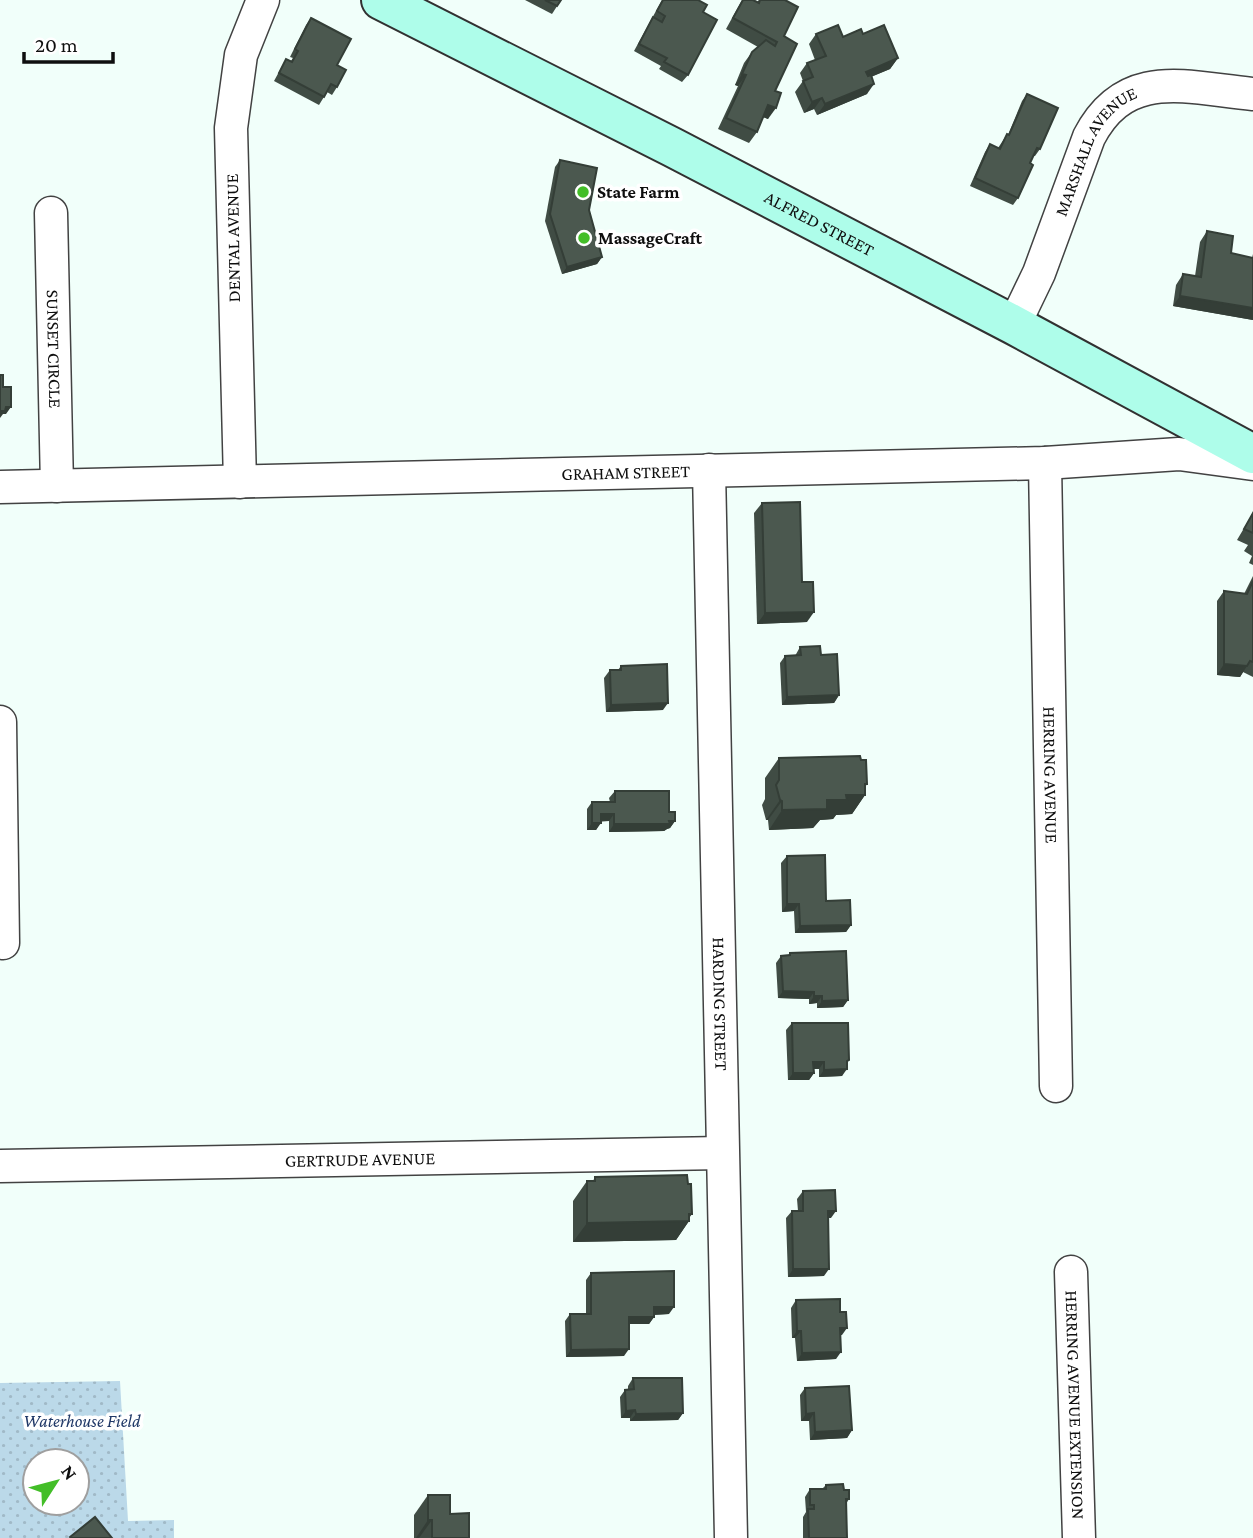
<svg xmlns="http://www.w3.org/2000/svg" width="1253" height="1538" viewBox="0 0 1253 1538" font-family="'Crimson Pro',serif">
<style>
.park{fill:url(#park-dots);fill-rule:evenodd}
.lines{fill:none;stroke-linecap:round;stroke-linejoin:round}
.street-casing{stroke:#424242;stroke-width:35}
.secondary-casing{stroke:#313131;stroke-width:42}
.street{stroke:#fff;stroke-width:32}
.secondary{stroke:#aefdea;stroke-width:38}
.wall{fill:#404c44}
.shaded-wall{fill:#343e37}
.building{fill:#4b584f;stroke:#343e37;stroke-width:2}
.poi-dot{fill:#43be28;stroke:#fff;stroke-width:2.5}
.labels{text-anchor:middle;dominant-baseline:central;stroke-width:7;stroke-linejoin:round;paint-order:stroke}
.street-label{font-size:18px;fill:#0f0f0f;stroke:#fff}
.poi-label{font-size:18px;font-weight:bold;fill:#0f0f0f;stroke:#fff;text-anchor:start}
.park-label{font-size:18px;font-style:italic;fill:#203867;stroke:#fff}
</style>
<defs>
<pattern id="park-dots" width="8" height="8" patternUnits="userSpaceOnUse" patternTransform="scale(1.75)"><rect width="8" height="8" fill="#bbd9e9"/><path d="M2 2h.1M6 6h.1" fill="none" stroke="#a0b9c7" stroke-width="1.8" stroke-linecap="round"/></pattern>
</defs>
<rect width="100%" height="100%" fill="#f1fffa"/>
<!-- park -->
<path class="park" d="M 120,1381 L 128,1521 L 174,1520 L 174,1538 L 0,1538 L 0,1383 ZM 35,1461 L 77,1461 L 77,1503 L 35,1503 Z"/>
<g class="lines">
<!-- street casing -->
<g class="street-casing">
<g id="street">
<path id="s1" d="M 51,213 L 57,486"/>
<path id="s2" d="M 1014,325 L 1039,273 L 1089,137 C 1126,66 1187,88 1253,94"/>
<path id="s3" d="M 1045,463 L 1056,1086"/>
<path id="s4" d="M 709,470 L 731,1538"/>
<polyline points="240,482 231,128 241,55 263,0"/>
<path id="s5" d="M 0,487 L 1045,463 L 1179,454 L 1253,464"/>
<polyline points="0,722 3,943"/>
<path id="s6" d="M 0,1166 L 722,1153"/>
<path id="s7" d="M 1071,1272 L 1079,1538"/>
</g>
</g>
<!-- secondary casing -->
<g class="secondary-casing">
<g id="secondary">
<path id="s8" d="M 381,0 L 672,147 L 1014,325 L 1253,454"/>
</g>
</g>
<!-- street -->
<use href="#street" class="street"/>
<!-- secondary -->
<use href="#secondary" class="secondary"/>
</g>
<!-- wall -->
<g class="wall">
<polygon points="525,0 561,0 552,14"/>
<polygon points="662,0 698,0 703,12 688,75 682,82 659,69 661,66 634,51"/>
<polygon points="742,0 753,0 757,2 759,0 785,0 784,36 775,91 768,119 763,117 757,132 749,143 718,129 738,86 735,85 744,63 752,52 758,47 726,29"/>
<polygon points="311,18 337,65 337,87 332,95 327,92 319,105 274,81 286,59 291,61 293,58 290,57 306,25"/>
<polygon points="816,34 843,37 863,34 898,58 890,69 871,77 867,94 817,115 814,109 804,113 795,92 803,81 800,73 807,63 815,60 809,44"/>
<polygon points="1027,94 1040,149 1035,156 1033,156 1018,198 1013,205 970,186 985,152 990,144 998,148 1002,142 1007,134 1008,135 1022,101"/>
<polygon points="560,160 589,210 602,257 597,264 562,274 545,221 555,167"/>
<polygon points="1207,231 1231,253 1252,258 1253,254 1253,320 1173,306 1176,285 1183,274 1195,276 1200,242"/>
<polygon points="762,503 802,582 807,622 757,624 754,513"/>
<polygon points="1253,513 1253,565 1249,563 1252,556 1244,551 1248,545 1237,540"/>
<polygon points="1253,576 1253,677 1243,672 1240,677 1217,675 1217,601 1224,591 1244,594"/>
<polygon points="800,647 821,655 839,695 834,703 782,705 780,663 785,656 795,656"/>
<polygon points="621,666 663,710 606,712 604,678 610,670 618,670"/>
<polygon points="779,758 867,784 865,787 865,795 852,814 836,815 833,819 820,820 813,828 769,830 768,820 766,820 762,805 765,799 765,778"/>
<polygon points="615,791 669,812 675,821 670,828 667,829 664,831 609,832 609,821 601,821 596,830 587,830 587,809 592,802 610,802 609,798"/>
<polygon points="787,856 826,901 851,925 846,932 795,933 794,911 782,912 781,863"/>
<polygon points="790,953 848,1000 843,1007 817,1008 817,1003 809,1004 809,999 778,998 776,963 781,956 788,955"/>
<polygon points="792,1023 847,1064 842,1076 819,1077 819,1069 814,1069 814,1073 809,1080 788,1080 786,1030"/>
<polygon points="595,1177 689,1218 689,1221 676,1240 573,1242 573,1201 587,1181 593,1181"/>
<polygon points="803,1191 831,1218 828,1218 824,1276 788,1277 786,1218 792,1211 798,1211 797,1199"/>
<polygon points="591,1273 669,1314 654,1315 654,1317 649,1324 629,1324 624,1356 566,1357 565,1321 570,1314 586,1314 586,1280"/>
<polygon points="796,1300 842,1335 841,1335 836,1359 797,1361 795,1338 792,1338 791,1308"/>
<polygon points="633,1378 683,1413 678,1420 630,1421 630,1418 621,1418 620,1397 625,1390 628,1390 628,1386"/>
<polygon points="805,1388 852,1430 847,1438 810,1440 809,1421 801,1421 800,1395"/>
<polygon points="826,1485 844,1490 849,1499 846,1504 847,1538 803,1538 803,1517 806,1512 805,1497 810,1489 822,1489"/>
<polygon points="428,1495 450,1514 469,1538 414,1538 414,1515"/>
</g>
<!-- shaded-wall -->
<g class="shaded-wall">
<polygon points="898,58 890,69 858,82 866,72"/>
<polygon points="742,74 746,75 738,86 735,85"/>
<polygon points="874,84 867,94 817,115 825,104"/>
<polygon points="822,98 814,109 804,113 812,102"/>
<polygon points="768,105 776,108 768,119 761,116"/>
<polygon points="602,257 597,264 562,274 567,267"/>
<polygon points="1180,296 1253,308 1253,320 1173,306"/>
<polygon points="6,407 11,407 6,414 3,414 0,418 0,411"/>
<polygon points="814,612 807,622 757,624 765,613"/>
<polygon points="1224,664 1247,666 1240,677 1217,675"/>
<polygon points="839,695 834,703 782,705 787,697"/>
<polygon points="668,703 663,710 606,712 611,705"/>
<polygon points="865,784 867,784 860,795 865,795 852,814 836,815 833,819 820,820 813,828 769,830 782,810 846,795"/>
<polygon points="780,800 782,801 768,820 766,820"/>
<polygon points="601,814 614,814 609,821 596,822"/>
<polygon points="675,821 670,828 667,829 664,831 609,832 614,824"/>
<polygon points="592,823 601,823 596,830 587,830"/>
<polygon points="787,904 799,904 794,911 782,912"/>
<polygon points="851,925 846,932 795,933 800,926"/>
<polygon points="783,991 814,992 809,999 778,998"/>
<polygon points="814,996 822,996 817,1003 809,1004"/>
<polygon points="848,1000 843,1007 817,1008 822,1001"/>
<polygon points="813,1062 824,1062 819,1069 808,1069"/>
<polygon points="847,1069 842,1076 819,1077 824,1070"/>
<polygon points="793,1073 814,1073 809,1080 788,1080"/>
<polygon points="828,1211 836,1211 831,1218 823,1218"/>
<polygon points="692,1214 687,1221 689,1221 676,1240 573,1242 587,1223"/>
<polygon points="793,1269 829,1269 824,1276 788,1277"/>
<polygon points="654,1307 674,1307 669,1314 648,1315"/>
<polygon points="629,1317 654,1317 649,1324 623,1324"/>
<polygon points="840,1328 847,1328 842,1335 835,1336"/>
<polygon points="797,1331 801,1331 795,1338 792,1338"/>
<polygon points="629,1349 624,1356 566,1357 571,1350"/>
<polygon points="841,1352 836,1359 797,1361 802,1353"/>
<polygon points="635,1410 630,1418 621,1418 626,1411"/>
<polygon points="683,1413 678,1420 630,1421 636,1414"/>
<polygon points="814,1413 809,1421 801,1421 806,1414"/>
<polygon points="852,1430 847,1438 810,1440 815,1432"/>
<polygon points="428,1520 432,1520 419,1538 416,1538"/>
</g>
<!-- building -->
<g class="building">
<polygon points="545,0 561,0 557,6"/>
<polygon points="663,0 698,0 707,5 703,12 717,20 688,75 664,62 667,58 639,44 653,17 662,22 665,16 657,11"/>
<polygon points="743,0 753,0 759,3 760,0 785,0 798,7 784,36 797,44 775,91 781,93 776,108 768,105 757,132 726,118 746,75 742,74 752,52 766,40 775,46 777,42 733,18"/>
<polygon points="311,18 351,39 337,65 346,70 337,87 331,84 324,97 279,73 286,59 292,62 298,51 295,49"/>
<polygon points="838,25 843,37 861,29 863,34 884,25 898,58 866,72 868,76 871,75 874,84 825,104 822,98 812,102 803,81 813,77 807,63 826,56 816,34"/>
<polygon points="1027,94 1058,108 1040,149 1037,148 1030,163 1033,165 1018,198 975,178 990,144 1000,149 1007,134 1009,135"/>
<polygon points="560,160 597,168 589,210 602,257 567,267 550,214"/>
<polygon points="1207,231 1233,236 1231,253 1253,258 1253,308 1180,296 1183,274 1201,277"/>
<polygon points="0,375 3,375 3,387 11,387 11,407 6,407 5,411 0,411"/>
<polygon points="800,502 802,582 813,582 814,612 765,613 762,503"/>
<polygon points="1253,513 1253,533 1244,529"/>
<polygon points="1253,581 1253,662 1250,661 1247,666 1224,664 1224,591 1247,594"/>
<polygon points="820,646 821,655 837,654 839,695 787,697 785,656 801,655 800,647"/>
<polygon points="667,664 668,703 611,705 610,670 621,670 621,666"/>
<polygon points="860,756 861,760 866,760 867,784 865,784 865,795 846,795 847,800 827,800 827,809 782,810 782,801 780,800 776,785 779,780 779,758"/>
<polygon points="615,791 669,791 669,812 675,812 675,821 669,821 670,824 614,824 614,814 601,814 601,823 592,823 592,802 615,802"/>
<polygon points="825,855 826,901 850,900 851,925 800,926 799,904 787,904 787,856"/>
<polygon points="846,951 848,1000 822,1001 822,996 814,996 814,992 783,991 781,956 790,955 790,953"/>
<polygon points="792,1023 848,1023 849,1060 847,1061 847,1069 824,1070 824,1062 813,1062 814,1073 793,1073"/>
<polygon points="687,1175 688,1184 691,1184 692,1214 689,1214 689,1221 587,1223 587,1181 595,1181 595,1177"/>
<polygon points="835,1190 836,1211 828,1211 829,1269 793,1269 792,1211 803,1211 803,1191"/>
<polygon points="674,1271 674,1307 654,1307 654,1317 629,1317 629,1349 571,1350 570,1314 591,1314 591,1273"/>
<polygon points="840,1299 840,1312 846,1312 847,1328 840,1328 841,1352 802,1353 801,1331 797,1331 796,1300"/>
<polygon points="633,1378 682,1378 683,1413 636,1414 635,1410 626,1411 625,1390 634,1389"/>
<polygon points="849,1386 852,1430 815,1432 814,1413 806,1414 805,1388"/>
<polygon points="843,1484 844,1490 849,1490 849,1499 846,1499 847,1538 809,1538 808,1509 814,1509 814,1505 810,1505 810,1489 826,1489 826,1485"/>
<polygon points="428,1495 450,1495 450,1514 469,1513 469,1538 432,1538 432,1520 428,1520"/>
<polygon points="95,1517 112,1538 71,1538 70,1537"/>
</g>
<!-- markers -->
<g class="poi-dot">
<circle cx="583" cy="192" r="7"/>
<circle cx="584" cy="238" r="7"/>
</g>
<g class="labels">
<!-- street labels -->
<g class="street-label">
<text stroke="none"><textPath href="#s2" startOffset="194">MARSHALL AVENUE</textPath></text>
<text stroke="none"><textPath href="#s8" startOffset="492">ALFRED STREET</textPath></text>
<text transform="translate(233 238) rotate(-91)">DENTAL AVENUE</text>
<text stroke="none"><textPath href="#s1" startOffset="136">SUNSET CIRCLE</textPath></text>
<text stroke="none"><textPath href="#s5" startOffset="626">GRAHAM STREET</textPath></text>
<text stroke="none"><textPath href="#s3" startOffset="312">HERRING AVENUE</textPath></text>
<text stroke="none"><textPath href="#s4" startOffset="534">HARDING STREET</textPath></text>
<text stroke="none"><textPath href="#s6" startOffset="360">GERTRUDE AVENUE</textPath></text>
<text stroke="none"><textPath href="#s7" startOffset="133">HERRING AVENUE EXTENSION</textPath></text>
</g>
<!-- poi labels -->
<g class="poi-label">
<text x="597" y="192">State Farm</text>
<text x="598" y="238">MassageCraft</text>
</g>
<!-- park labels -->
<g class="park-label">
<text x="82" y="1421">Waterhouse Field</text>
</g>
</g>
<!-- north arrow -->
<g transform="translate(56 1482) rotate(54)"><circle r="33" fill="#ffffff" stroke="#9f9f9f" stroke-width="2"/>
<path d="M0-5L12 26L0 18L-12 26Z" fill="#43be28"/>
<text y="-10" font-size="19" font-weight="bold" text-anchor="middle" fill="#0f0f0f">N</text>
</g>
<!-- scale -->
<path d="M24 52v10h89v-10" fill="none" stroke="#0f0f0f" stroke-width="3.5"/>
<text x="35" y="52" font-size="21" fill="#0f0f0f" stroke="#ffffff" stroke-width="5" paint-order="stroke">20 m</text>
</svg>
